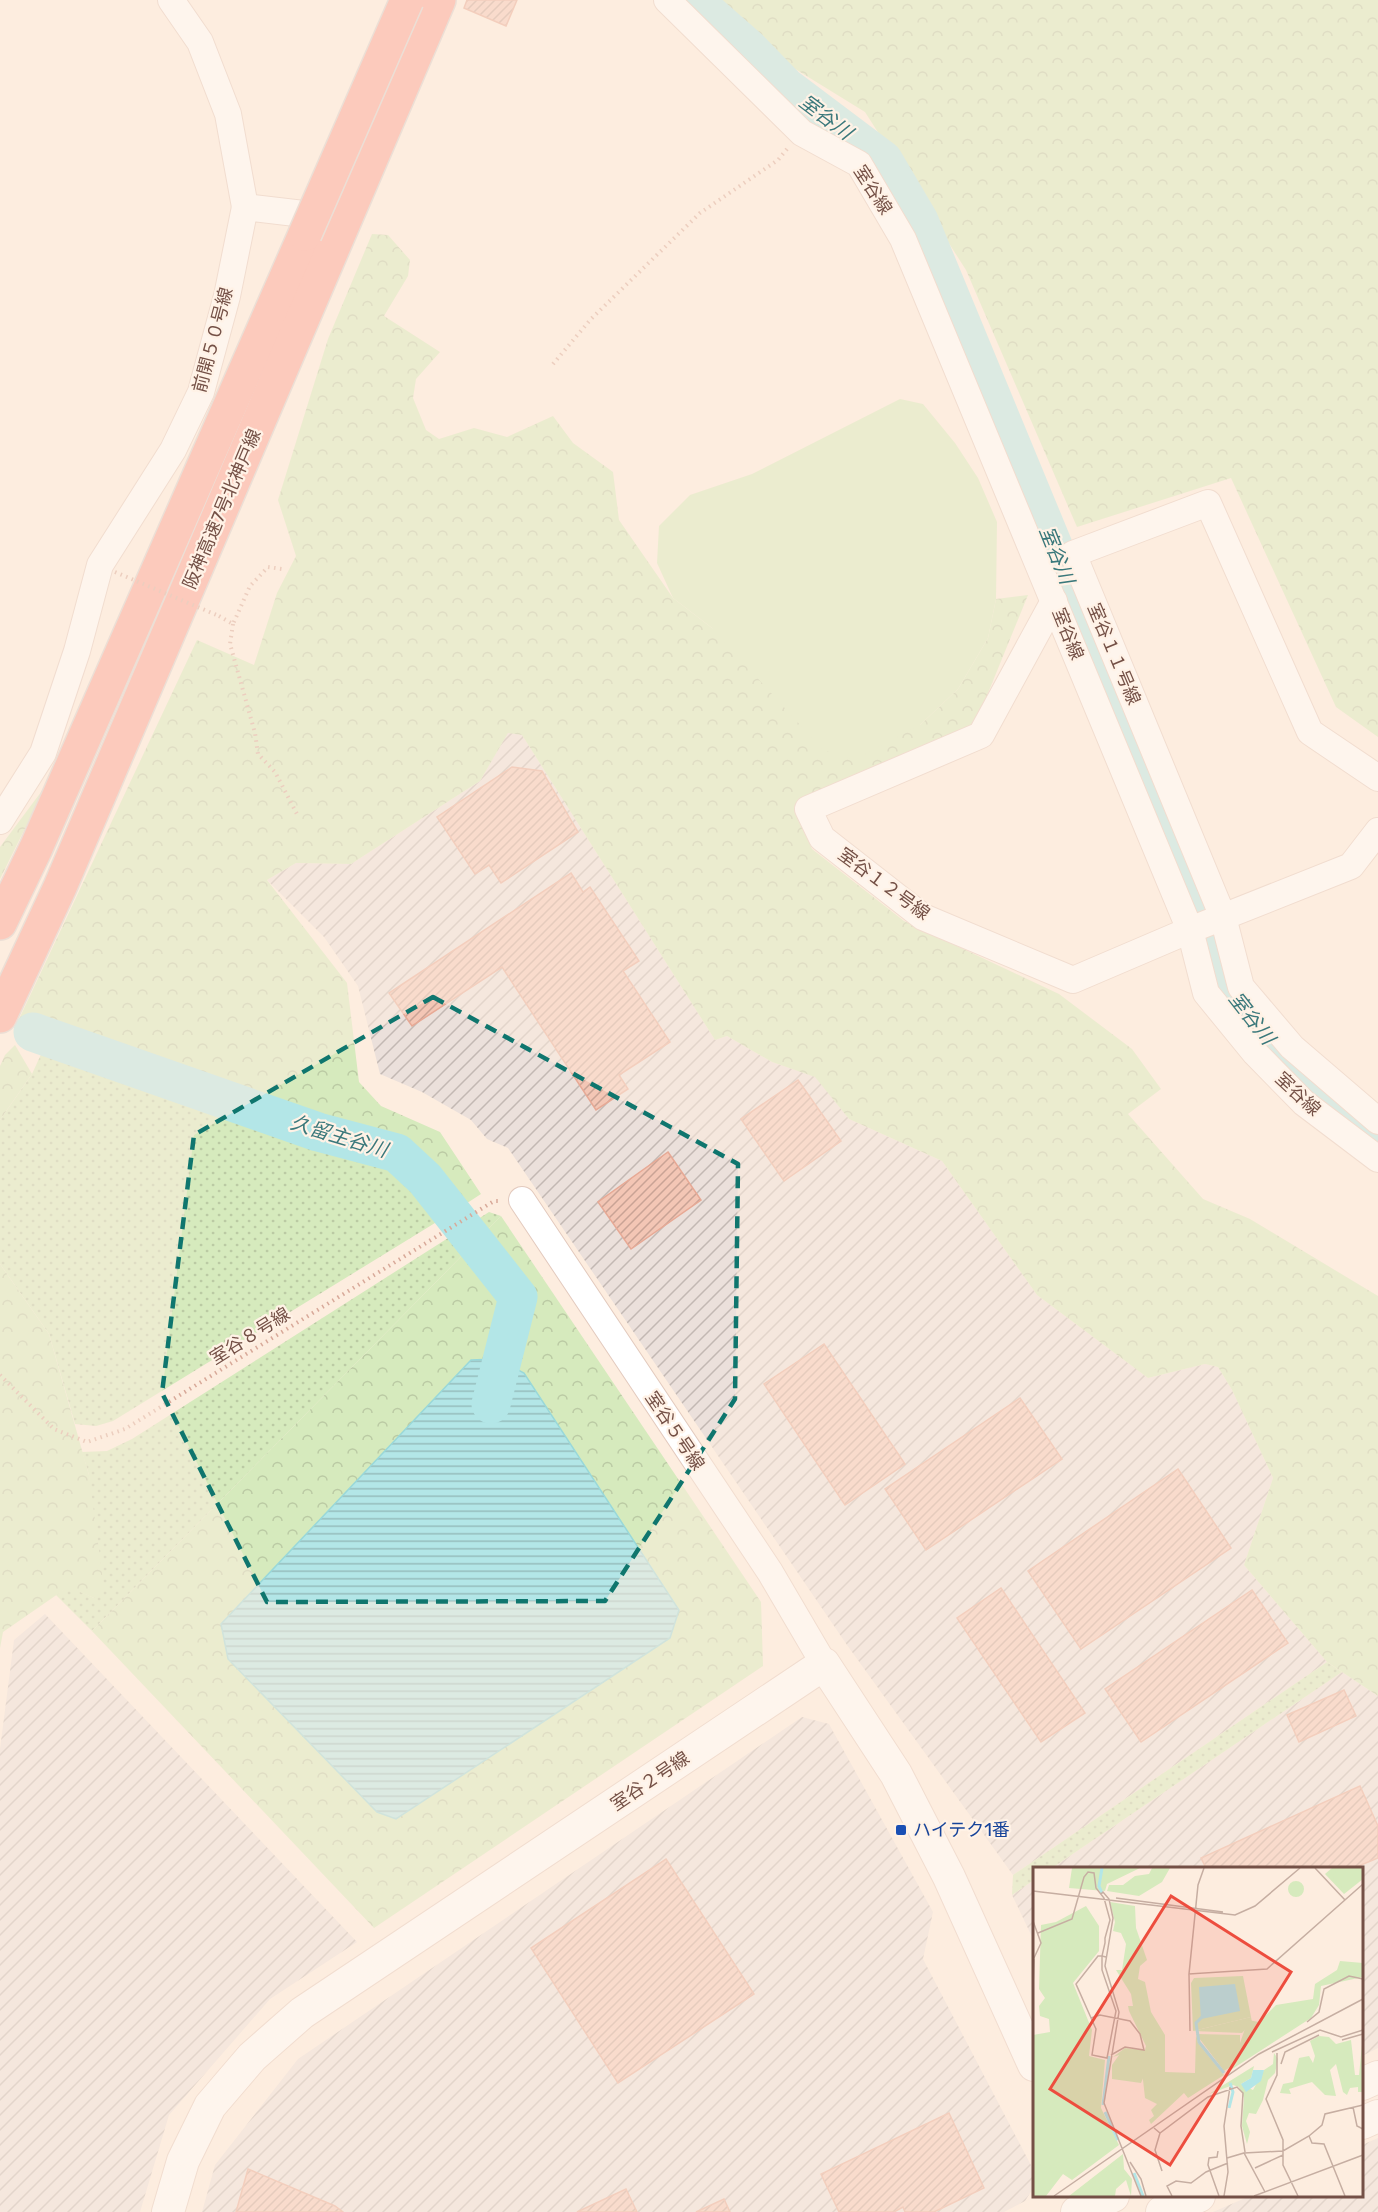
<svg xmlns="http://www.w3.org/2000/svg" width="1378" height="2212" viewBox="0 0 1378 2212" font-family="Rubik,'Noto Sans JP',sans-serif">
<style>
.industrial{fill:url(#industrial-furrows)}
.grass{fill:url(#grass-dots)}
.forest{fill:url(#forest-crowns)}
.pitch{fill:#d6eabd}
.water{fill:url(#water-rules);stroke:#99d8d9;stroke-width:1.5}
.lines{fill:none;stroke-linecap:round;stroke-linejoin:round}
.river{stroke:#b3e6e7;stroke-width:39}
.building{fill:url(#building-hatch);stroke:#e7a995;stroke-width:1.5}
.minor-casing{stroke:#e3cabe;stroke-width:28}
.tertiary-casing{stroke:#e3cabe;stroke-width:34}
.motorway-casing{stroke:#d8cecb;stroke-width:36}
.path{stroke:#d8a999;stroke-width:4;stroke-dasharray:1.5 4.5;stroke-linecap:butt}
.minor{stroke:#fff;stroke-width:26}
.tertiary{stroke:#fff;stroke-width:32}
.motorway{stroke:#fa9f92;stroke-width:33}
.motorway-bridge-casing{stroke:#d8cecb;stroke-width:36;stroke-linecap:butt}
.path-bridge{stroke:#d8a999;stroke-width:4;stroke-dasharray:1.5 4.5;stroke-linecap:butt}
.motorway-bridge{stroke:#fa9f92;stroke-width:33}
.marked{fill:none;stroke:#0f766e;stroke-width:4.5;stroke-dasharray:12 8;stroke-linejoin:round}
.transit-dot{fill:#1a4fb4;stroke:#fff2e6;stroke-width:2}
.labels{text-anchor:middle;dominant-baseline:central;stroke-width:4.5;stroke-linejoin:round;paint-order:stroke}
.street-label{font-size:18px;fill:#745046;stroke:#fff2e6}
.transit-label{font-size:18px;fill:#164399;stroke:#fff2e6;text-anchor:start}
.water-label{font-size:20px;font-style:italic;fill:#3a787b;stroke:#fff2e6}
.inset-river{fill:none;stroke:#b3e6e7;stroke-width:3}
.inset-road{fill:none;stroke:#c6aea2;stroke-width:1.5}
.view{fill:#ed4d3e;fill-opacity:0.15;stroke:#ed4d3e;stroke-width:3}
.inset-edge{fill:none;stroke:#745046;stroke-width:3}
</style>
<defs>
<pattern id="industrial-furrows" width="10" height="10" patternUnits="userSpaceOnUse" patternTransform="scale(1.5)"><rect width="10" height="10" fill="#ebe0db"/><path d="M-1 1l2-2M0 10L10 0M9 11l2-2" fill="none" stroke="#c3b8b3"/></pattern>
<pattern id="grass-dots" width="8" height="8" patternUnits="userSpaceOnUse" patternTransform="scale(1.5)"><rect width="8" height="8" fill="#d6eabd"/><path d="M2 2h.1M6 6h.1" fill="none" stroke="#bbcaa4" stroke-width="1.8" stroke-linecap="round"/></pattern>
<pattern id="forest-crowns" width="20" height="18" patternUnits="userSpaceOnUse" patternTransform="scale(1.5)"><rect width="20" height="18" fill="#d6eabd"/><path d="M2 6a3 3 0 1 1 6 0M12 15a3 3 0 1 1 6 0" fill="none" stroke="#bbcaa4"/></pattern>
<pattern id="water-rules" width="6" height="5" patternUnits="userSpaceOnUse" patternTransform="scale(1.5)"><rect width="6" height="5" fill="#b3e6e7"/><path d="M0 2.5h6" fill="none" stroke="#96bdbd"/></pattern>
<pattern id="building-hatch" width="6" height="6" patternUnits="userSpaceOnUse" patternTransform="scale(1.5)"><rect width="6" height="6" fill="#f3c6b5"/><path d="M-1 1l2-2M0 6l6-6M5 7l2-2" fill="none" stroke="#c9a395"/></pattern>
</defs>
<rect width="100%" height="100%" fill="#fdeddf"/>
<!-- industrial -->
<g class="industrial">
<polygon points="508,732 522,735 715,1040 727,1036 772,1062 816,1077 849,1119 942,1161 1037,1295 1148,1378 1205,1364 1218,1367 1232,1390 1273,1478 1244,1565 1327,1662 1013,1875 847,1645 508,1148 487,1139 471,1120 422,1092 380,1074 358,986 324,937 267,880 296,863 351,864 480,781"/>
<polygon points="45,1614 357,1942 270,1999 169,2115 140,2212 0,2212 0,1749 14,1640"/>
<polygon points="1342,1672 1378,1696 1378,2048 1362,2056 1362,1868 1052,1868"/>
<polygon points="802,1717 829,1724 933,1912 923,1959 1034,2171 1034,2187 1025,2201 1004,2212 202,2212 215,2165 298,2059"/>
<polygon points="1034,1880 1034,1941 1012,1895"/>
<polygon points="1378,2138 1378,2212 1213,2212 1250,2196 1362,2196 1362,2145"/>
</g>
<!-- grass -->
<g class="grass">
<polygon points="43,1050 153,1093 390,1165 405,1173 418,1189 440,1176 461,1207 113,1421 96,1426 75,1424 49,1334 0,1264 0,1120 32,1074"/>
<polygon points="489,1212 501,1216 92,1631 56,1595 68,1586 94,1598 89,1475 82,1452 107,1451 132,1439"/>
<polygon points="1327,1662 1342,1672 1052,1868 1034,1868 1034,1880 1012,1895 1013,1875"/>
</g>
<!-- forest -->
<g class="forest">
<polygon points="683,0 1378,0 1378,737 1336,707 1231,478 1077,527 966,270 865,112"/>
<polygon points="372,234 388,235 410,260 408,276 384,316 440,352 416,379 413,398 426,430 439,439 474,428 507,437 553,416 573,443 613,472 619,520 673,598 712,628 920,725 958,689 988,638 996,599 1028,595 975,725 794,807 812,849 904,921 1059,994 1132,1049 1161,1089 1128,1114 1203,1199 1250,1219 1378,1296 1378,1696 1327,1662 1244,1565 1273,1478 1232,1390 1218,1367 1205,1364 1148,1378 1037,1295 942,1161 849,1119 815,1077 772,1062 727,1036 715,1040 522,735 508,733 480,781 351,864 296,863 267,880 347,983 359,1082 381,1106 440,1132 481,1194 461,1207 437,1173 402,1146 19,1019 197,640 254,665 277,593 296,556 278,500 328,339"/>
<polygon points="47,784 0,879 0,847"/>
<polygon points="15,1045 32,1074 0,1120 0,1066 5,1055"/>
<polygon points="501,1216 761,1602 763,1666 374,1928 92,1631"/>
<polygon points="0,1264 49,1334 89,1475 104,1588 94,1598 68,1587 3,1632 0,1648"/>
</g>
<!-- pitch -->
<polygon class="pitch" points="900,399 923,404 955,443 978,478 997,522 996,599 988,638 958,689 920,725 856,759 841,757 822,749 712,628 673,598 657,563 659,526 690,495 752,474"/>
<!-- water -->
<polygon class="water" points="497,1359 524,1373 679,1610 670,1638 396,1819 377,1812 228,1659 221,1624 471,1360"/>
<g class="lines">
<!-- river -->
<g class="river">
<polyline points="693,0 749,49 786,87 883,160 919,221 1179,851 1227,988 1285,1059 1355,1125 1378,1142"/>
<polyline points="33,1032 318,1132 397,1153 425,1179 518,1297 491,1404"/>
</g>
</g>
<!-- building -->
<g class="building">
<polygon points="467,0 517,0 506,26 464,8"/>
<polygon points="512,767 542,771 578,832 501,883 489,865 475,874 437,817"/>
<polygon points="571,873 583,892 590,887 639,961 623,971 670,1042 619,1075 628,1089 596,1110 502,967 412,1026 389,993"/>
<polygon points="798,1080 841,1141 784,1181 741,1119"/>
<polygon points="668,1152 701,1200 631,1249 598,1202"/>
<polygon points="824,1344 905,1464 845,1505 764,1384"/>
<polygon points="1020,1398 1062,1459 926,1550 885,1489"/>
<polygon points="1178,1469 1231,1548 1081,1649 1028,1571"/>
<polygon points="1001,1588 1085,1713 1041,1742 957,1618"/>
<polygon points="1252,1590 1288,1643 1141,1742 1105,1689"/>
<polygon points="1344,1690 1356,1716 1299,1742 1287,1715"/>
<polygon points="1360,1786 1378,1826 1378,1858 1354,1868 1206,1868 1201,1858"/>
<polygon points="666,1859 754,1994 618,2083 531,1948"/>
<polygon points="949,2113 984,2188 934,2212 905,2212 903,2207 894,2212 839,2212 821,2174"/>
<polygon points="248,2169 335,2206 343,2212 236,2212"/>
<polygon points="626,2189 637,2212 577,2212"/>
<polygon points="724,2199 730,2212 696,2212"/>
</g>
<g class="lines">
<!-- minor casing -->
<g class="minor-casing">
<g id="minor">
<polyline points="171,0 200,42 228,114 245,207"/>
<polyline points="667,0 802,133 859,164 903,239 1190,930 1206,993 1255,1053 1304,1103 1378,1159"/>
<polyline points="1054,601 981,735 808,809 822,838 923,917 1073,980 1190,930 1351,866 1378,831"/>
<polyline points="1378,778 1310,732 1208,503 1073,554 1223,917 1241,987 1292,1047 1378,1121"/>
<polyline points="0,821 43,753 77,651 100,565 173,450 201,392 227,296 245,207 329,217"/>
<polyline points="522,1200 770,1572 824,1664"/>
</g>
</g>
<!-- tertiary casing -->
<g class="tertiary-casing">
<g id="tertiary">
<polyline points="1362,2084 1378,2077"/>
<polyline points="1362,2123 1378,2116"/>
<polyline points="168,2212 183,2161 210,2106 252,2057 302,2013 824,1664 896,1774 949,1877 1034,2065"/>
<polyline points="1077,2212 1113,2196"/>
<polyline points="1162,2212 1199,2196"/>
</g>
</g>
<!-- motorway casing -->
<g class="motorway-casing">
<g id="motorway">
<polyline points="0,923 36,848 305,234"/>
<polyline points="0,1016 60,887 439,0"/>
</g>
</g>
<!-- path -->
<g class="path">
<polyline points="553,364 591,319 700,213 778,160 787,149"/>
<polyline points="219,616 233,624 250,586 268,567 282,569"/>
<polyline points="233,624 230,644 255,733 258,754 275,772 298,816"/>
<polyline points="0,1375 54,1429 87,1442 125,1429 494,1201 502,1201"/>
</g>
<!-- minor -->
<use href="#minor" class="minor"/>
<!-- tertiary -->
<use href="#tertiary" class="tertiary"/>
<!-- motorway -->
<use href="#motorway" class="motorway"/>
<!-- motorway-bridge casing -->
<g class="motorway-bridge-casing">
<polyline id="motorway-bridge" points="305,234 407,0"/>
</g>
<!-- path-bridge -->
<polyline class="path-bridge" points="115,572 219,616"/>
<!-- motorway-bridge -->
<use href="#motorway-bridge" class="motorway-bridge"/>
</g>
<!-- marked area -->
<path d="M0 0H1378V2212H0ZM 433,997 L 738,1164 L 735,1399 L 605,1601 L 267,1602 L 162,1393 L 194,1135 Z" fill="#fdeddf" fill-opacity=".55" fill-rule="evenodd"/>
<path class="marked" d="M 433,997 L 738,1164 L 735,1399 L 605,1601 L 267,1602 L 162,1393 L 194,1135 Z"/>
<!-- markers -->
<rect class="transit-dot" x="895" y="1824" width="12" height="12" rx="3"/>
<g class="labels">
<!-- street labels -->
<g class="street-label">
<text transform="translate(873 190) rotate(57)">室谷線</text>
<text transform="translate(213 340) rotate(-75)">前開５０号線</text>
<text transform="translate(222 509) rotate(-67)">阪神高速7号北神戸線</text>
<text transform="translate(1068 634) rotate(68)">室谷線</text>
<text transform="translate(1114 654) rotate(67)">室谷１１号線</text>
<text transform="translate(884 884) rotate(36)">室谷１２号線</text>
<text transform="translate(1298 1094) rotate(43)">室谷線</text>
<text transform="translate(250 1336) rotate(-32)">室谷８号線</text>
<text transform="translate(675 1431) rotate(56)">室谷５号線</text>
<text transform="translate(650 1781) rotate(-34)">室谷２号線</text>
</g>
<!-- transit labels -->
<g class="transit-label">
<text x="913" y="1830">ハイテク1番</text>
</g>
<!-- water labels -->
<g class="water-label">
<text transform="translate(826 117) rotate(37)">室谷川</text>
<text transform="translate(1057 555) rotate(68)">室谷川</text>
<text transform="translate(1252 1018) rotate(52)">室谷川</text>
<text transform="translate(339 1136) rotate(17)">久留主谷川</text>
</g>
</g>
<!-- overview -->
<g transform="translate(1033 1867)">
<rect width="330" height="330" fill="#fdeddf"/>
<path d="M 218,150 L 219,155 L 209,166 L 160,164 ZM 163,167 L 207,168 L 207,194 L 191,204 Z" fill="#d6eabd"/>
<path d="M 39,1 L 107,1 L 74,17 L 72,24 L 36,21 ZM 119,1 L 137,1 L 129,15 L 106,29 L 74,24 L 76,18 L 90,18 L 102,9 L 116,7 ZM 77,35 L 102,39 L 103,61 L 114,93 L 107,99 L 105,112 L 112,115 L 118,145 L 132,168 L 132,205 L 162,206 L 163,167 L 165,176 L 191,208 L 155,231 L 151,226 L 118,257 L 116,253 L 121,249 L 118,243 L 124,237 L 112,231 L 109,204 L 86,188 L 80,190 L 92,181 L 112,183 L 113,179 L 96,144 L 95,139 L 100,139 L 98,127 L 83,103 L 89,103 L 93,77 L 88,66 L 80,64 L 82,55 ZM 53,39 L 66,59 L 66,84 L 40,116 L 59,163 L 56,189 L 72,193 L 68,241 L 86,278 L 39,313 L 30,307 L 13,329 L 0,329 L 0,168 L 17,165 L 16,152 L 7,149 L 6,139 L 12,131 L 6,122 L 8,58 L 23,55 ZM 307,94 L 330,96 L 330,110 L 288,119 L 286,138 L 278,151 L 193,206 L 206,194 L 206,179 L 215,153 L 226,155 L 243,138 L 280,132 L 282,117 L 304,103 ZM 210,109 L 218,150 L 160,164 L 158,116 L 161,111 ZM 330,168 L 330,225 L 325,225 L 325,220 L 317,221 L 314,228 L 310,225 L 303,197 L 297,203 L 303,229 L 292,228 L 279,215 L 256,222 L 258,227 L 247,226 L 250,217 L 260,215 L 266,191 L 276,189 L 280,196 L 282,189 L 277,174 L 286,169 L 296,170 L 303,177 L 318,173 L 322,208 L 326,208 ZM 241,186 L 245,192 L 242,206 L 235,213 L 230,233 L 223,247 L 216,246 L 213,254 L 217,265 L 214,277 L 209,259 L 211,231 L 206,220 L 200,218 L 176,227 L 221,199 L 218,211 L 208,217 L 220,223 L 231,203 L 240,197 ZM 90,287 L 91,302 L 99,312 L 98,329 L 93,313 L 83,322 L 82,329 L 36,329 Z" fill="#d6eabd"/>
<path d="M 299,1 L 330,1 L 330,12 L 311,27 L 292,7 Z" fill="#d6eabd"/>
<path d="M 306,1 L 322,1 L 330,10 L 316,22 L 310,22 L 299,9 ZM255 22a8 8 0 1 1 16 0a8 8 0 1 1-16 0ZM 96,184 L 106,187 L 111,209 L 108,216 L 79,212 L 79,198 L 86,188 Z" fill="#d6eabd"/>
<path d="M 202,117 L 207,144 L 168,152 L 166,120 ZM 220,203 L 231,203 L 228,214 L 213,225 L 208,217 L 218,211 Z" fill="#b3e6e7"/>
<path class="inset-river" d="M 69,1 L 66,19 L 69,26M 170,149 L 163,156 L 166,175 L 191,206M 70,238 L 76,189M 196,241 L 200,225 L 197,216M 72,245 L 85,273M 101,306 L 110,329"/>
<path class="inset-road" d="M 171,1 L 165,18 L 156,107 L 234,102 L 330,17M 282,1 L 312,33M 0,24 L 202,48 L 222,39 L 267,1M 68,27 L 70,25 L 76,32 L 80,51 L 72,99 L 86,145 L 71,236 L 108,329M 83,31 L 190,45M 0,54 L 8,76 L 0,93M 5,66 L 39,52 L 51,10 L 55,5 L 61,6 L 63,21 L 71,31 L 77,53 L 72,71 L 72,76 L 69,89 L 69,103 L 83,144 L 74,191 L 59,188 L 63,162 L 43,117 L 65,89 L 69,89 L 73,90M 156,107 L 157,164M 0,120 L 1,92M 58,151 L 67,148 L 97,154 L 107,167 L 111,183 L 92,180 L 78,188M 274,155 L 286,145 L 291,122 L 316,109 L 330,112M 309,173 L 330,167M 239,185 L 287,163 L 308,170 L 330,163M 244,186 L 244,208 L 233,232 L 250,273 L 250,298 L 265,329M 248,197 L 252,185 L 286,168M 320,240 L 324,259 L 330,262M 121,261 L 127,266 L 175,230 L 204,220 L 210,226 L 208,259 L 212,285M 127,266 L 122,283 L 129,304M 276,269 L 279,276 L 291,277 L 312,329M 185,284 L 184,290 L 176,291 L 175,298 L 186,329M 211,286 L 250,284 L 276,269 L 289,258 L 292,247 L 330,238M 194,291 L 211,286 L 232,325M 97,295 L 108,312 L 113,329M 222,301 L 250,288M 21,329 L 226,187 L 330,132M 139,329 L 134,319 L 143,314 L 158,316 L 173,305 L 195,296M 191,329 L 195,305 L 191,259 L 197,220M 221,329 L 330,288"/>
<path class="view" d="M 138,29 L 258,105 L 137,298 L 17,222 Z"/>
<rect width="330" height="330" class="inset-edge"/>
</g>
</svg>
